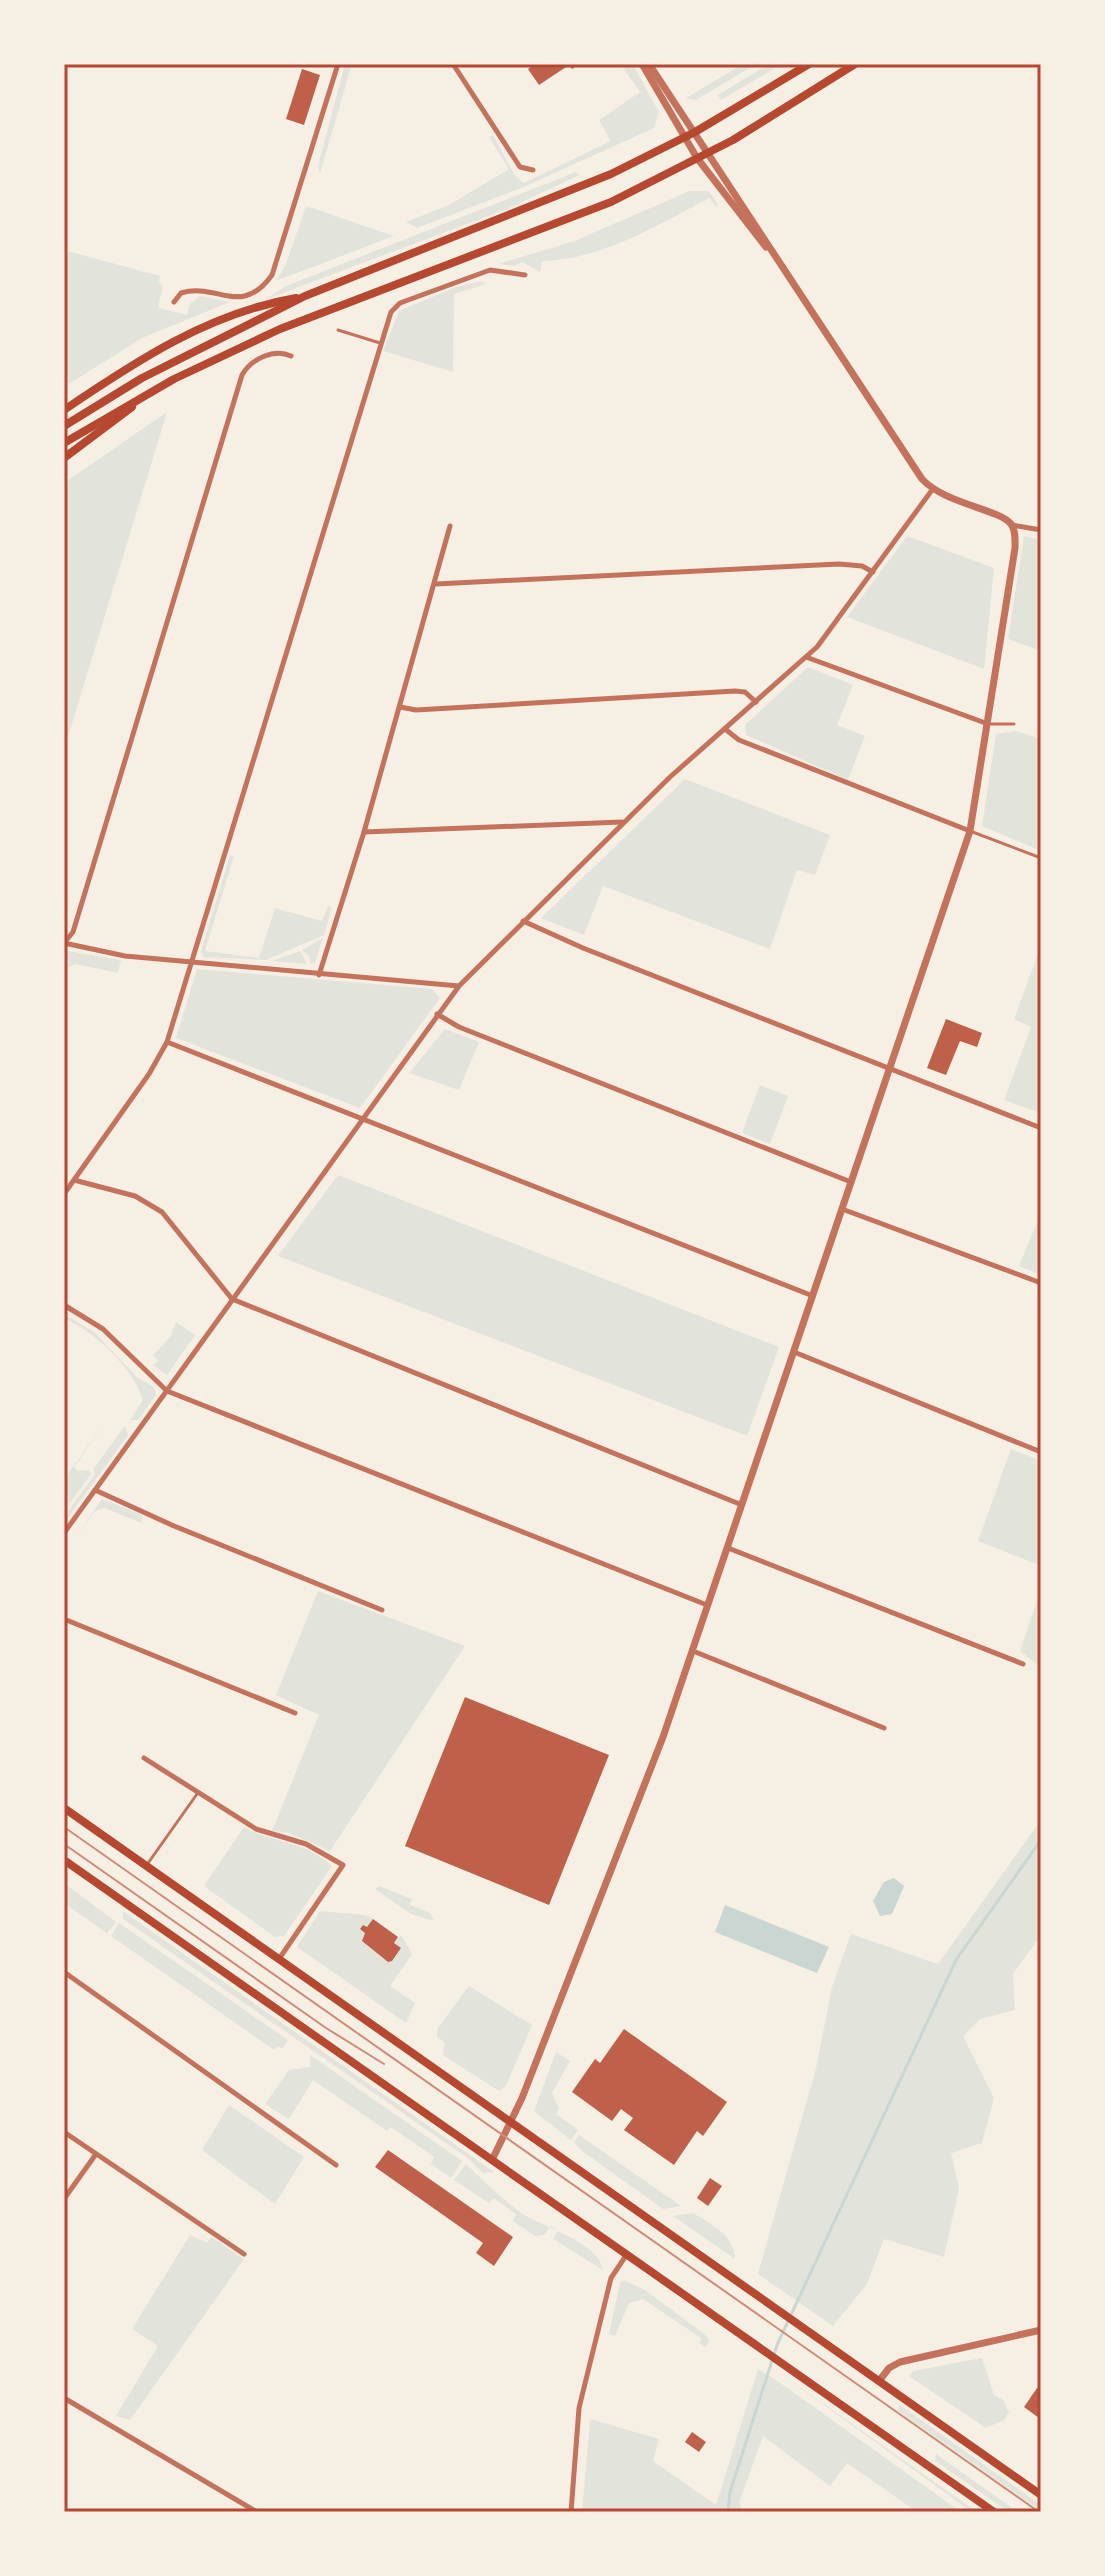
<svg xmlns="http://www.w3.org/2000/svg" width="1105" height="2576" viewBox="0 0 1105 2576" font-family="'Alegreya Sans',sans-serif">
<style>
.green{fill:#e2e4dc}
.water{fill:#c9d6d2}
.lines{fill:none;stroke-linecap:round;stroke-linejoin:round}
.stream{stroke:#c9d6d2;stroke-width:3}
.building{fill:#bf614a}
.service{stroke:#c5725c;stroke-width:3}
.minor{stroke:#c5725c;stroke-width:5}
.tertiary{stroke:#c5725c;stroke-width:7}
.primary{stroke:#b5482f;stroke-width:8}
.tram{stroke:#cf8b77;stroke-width:2}
.neatline{fill:none;stroke:#b5482f;stroke-width:3}
</style>
<rect width="100%" height="100%" fill="#f6efe4"/>
<!-- green -->
<g class="green">
<polygon points="345,64 352,64 320,173 318,166"/>
<polygon points="743,64 756,64 696,100 686,98"/>
<polygon points="769,64 782,64 721,100 718,95"/>
<polygon points="628,65 633,65 659,112 654,128 526,186 417,228 406,222 449,205 509,169 489,137 493,135 515,176 524,183 611,141 599,120 640,92 623,68"/>
<polygon points="576,172 580,175 507,209 264,300 286,286"/>
<path d="M 690,191 L 709,191 L 718,205 L 716,207 L 709,198 C 656,226 604,259 542,261 L 540,272 L 522,262 L 514,266 L 498,264 L 574,241 Z"/>
<polygon points="306,206 394,236 276,281 286,264"/>
<polygon points="64,250 160,276 159,282 163,286 158,308 187,315 190,304 200,296 230,302 142,338 64,387"/>
<polygon points="481,281 486,284 454,294 453,372 383,351 399,311 456,287"/>
<polygon points="167,412 64,750 64,483"/>
<polygon points="907,536 994,568 984,669 847,617"/>
<polygon points="1024,536 1041,540 1041,651 1008,639"/>
<polygon points="808,667 853,685 837,725 865,736 848,780 746,735 745,725"/>
<polygon points="1016,731 1041,739 1041,851 982,826 996,734"/>
<polygon points="685,779 830,835 815,875 797,870 770,949 603,886 584,935 541,918"/>
<polygon points="230,855 234,856 205,951 259,958 275,908 322,921 328,906 332,908 324,935 266,960 208,957 312,969 203,957 201,951"/>
<polygon points="323,938 315,963 310,964 310,958 302,950"/>
<polygon points="1041,946 1041,1113 1004,1100 1031,1027 1014,1019"/>
<polygon points="68,951 121,960 118,973 75,964 64,970 64,952"/>
<polygon points="300,951 307,964 272,961"/>
<polygon points="197,969 432,989 440,998 360,1108 176,1038"/>
<polygon points="445,1029 479,1042 459,1090 409,1073"/>
<polygon points="760,1085 788,1096 770,1144 742,1133"/>
<polygon points="338,1175 779,1347 747,1436 278,1256"/>
<polygon points="1041,1213 1041,1275 1019,1266"/>
<path d="M 64,1314 L 94,1332 L 138,1378 L 154,1387 L 156,1395 L 138,1420 L 130,1420 L 143,1400 C 133,1368 95,1332 64,1318 Z"/>
<polygon points="176,1322 195,1335 167,1375 153,1365 159,1361 153,1355 171,1336"/>
<polygon points="110,1415 74,1467 78,1471 89,1470 91,1474 64,1511 64,1479"/>
<polygon points="125,1426 128,1435 64,1523 64,1517 95,1474 93,1469"/>
<polygon points="1011,1449 1041,1461 1041,1566 978,1541"/>
<polygon points="102,1499 142,1515 142,1523 104,1508 94,1512 73,1541"/>
<polygon points="1041,1588 1041,1667 1020,1651"/>
<polygon points="318,1591 465,1646 330,1851 289,1833 272,1831 319,1715 276,1695"/>
<polygon points="1041,1820 1041,1935 1013,1974 1015,2010 980,2019 963,2036 994,2098 982,2143 951,2153 959,2188 944,2257 884,2239 867,2284 833,2326 758,2274 816,2068 832,1987 851,1934 938,1964"/>
<path d="M 244,1827 C 272,1843 307,1841 332,1866 L 284,1936 L 275,1937 L 204,1886 Z"/>
<polygon points="64,1883 116,1922 107,1933 64,1903"/>
<polygon points="379,1886 412,1899 410,1905 430,1913 434,1921 411,1914 375,1889"/>
<polygon points="123,1911 494,2172 483,2173 469,2159 123,1919"/>
<polygon points="320,1911 366,1915 373,1919 367,1927 363,1925 360,1929 365,1933 362,1941 388,1962 401,1948 394,1943 401,1935 412,1954 390,1986 415,2003 406,2023 297,1947"/>
<polygon points="119,1923 288,2040 282,2049 278,2046 274,2050 111,1936"/>
<polygon points="469,1986 532,2025 506,2086 499,2091 443,2055 445,2043 437,2037 437,2029"/>
<polygon points="556,2052 570,2061 552,2093 559,2109 556,2114 578,2130 571,2140 534,2111"/>
<polygon points="310,2055 462,2161 451,2178 431,2164 434,2157 391,2127 387,2131 313,2080 289,2119 265,2104 289,2070 310,2067"/>
<polygon points="229,2105 304,2157 275,2204 202,2150"/>
<polygon points="579,2135 681,2206 663,2209 582,2151 574,2142"/>
<path d="M 466,2164 C 485,2182 501,2199 523,2214 C 542,2227 599,2242 603,2270 L 553,2239 L 558,2231 L 551,2226 L 544,2235 L 535,2236 L 513,2221 L 516,2214 L 494,2198 L 489,2203 L 454,2180 Z"/>
<path d="M 693,2213 C 711,2224 735,2236 735,2259 L 673,2216 Z"/>
<polygon points="190,2235 207,2243 211,2237 244,2259 130,2420 116,2416 158,2346 132,2329"/>
<polygon points="624,2280 645,2290 704,2334 709,2340 706,2348 700,2343 701,2338 643,2299 629,2303 615,2336 609,2334 620,2283"/>
<polygon points="982,2358 994,2395 1003,2400 1009,2413 1004,2420 986,2428 909,2376 913,2371"/>
<polygon points="758,2369 779,2382 961,2512 917,2512 847,2463 830,2486 763,2436 740,2500 741,2512 582,2512 590,2419 659,2439 653,2461 716,2505"/>
<polygon points="777,2371 977,2512 972,2512"/>
<polygon points="900,2405 1041,2505 1041,2511 897,2410"/>
<polygon points="936,2454 1018,2512 1009,2512 935,2461"/>
</g>
<!-- water -->
<g class="water">
<polygon points="894,1878 904,1886 892,1914 880,1916 873,1901 884,1882"/>
<polygon points="725,1905 829,1947 817,1973 715,1932"/>
</g>
<g class="lines">
<!-- stream -->
<polyline class="stream" points="728,2512 730,2492 777,2345 956,1960 1041,1840"/>
</g>
<!-- building -->
<g class="building">
<polygon points="535,64 580,64 572,69 569,65 539,85 528,69"/>
<polygon points="302,69 320,75 304,125 286,119"/>
<polygon points="946,1019 982,1033 977,1047 960,1041 946,1075 927,1068"/>
<polygon points="465,1697 609,1755 549,1905 405,1846"/>
<polygon points="373,1919 398,1937 394,1943 401,1948 392,1961 388,1962 362,1941 365,1933 360,1929 363,1925 367,1927"/>
<polygon points="624,2029 727,2102 703,2136 697,2131 674,2165 624,2130 633,2118 621,2109 612,2121 572,2092 595,2059 600,2063"/>
<polygon points="388,2150 513,2237 494,2266 476,2253 483,2243 375,2167"/>
<polygon points="710,2178 722,2186 708,2206 697,2198"/>
<polygon points="1037,2388 1041,2391 1039,2418 1024,2407"/>
<polygon points="692,2432 706,2442 699,2452 685,2442"/>
</g>
<g class="lines">
<!-- service -->
<g class="service">
<polyline points="338,330 380,343"/>
<polyline points="990,724 1014,724"/>
<polyline points="970,831 1041,858"/>
<polyline points="146,1866 197,1794"/>
</g>
<!-- minor -->
<g class="minor">
<polyline points="453,64 520,167 533,170"/>
<path d="M 174,302 L 181,293 C 217,282 241,318 272,275 L 338,64"/>
<polyline points="1012,525 1041,530"/>
<polyline points="436,584 839,564 862,566 873,572"/>
<polyline points="806,657 988,724"/>
<polyline points="400,707 416,710 735,691 745,692 756,702"/>
<polyline points="725,729 739,740 970,831"/>
<polyline points="364,832 622,822"/>
<polyline points="523,921 583,948 1041,1128"/>
<path d="M 64,943 L 73,932 L 242,375 C 251,359 274,348 291,356"/>
<polyline points="64,943 125,956 459,986"/>
<polyline points="319,975 364,832 450,526"/>
<polyline points="437,1014 459,1027 851,1182"/>
<polyline points="167,1042 813,1296"/>
<polyline points="74,1180 135,1196 162,1212 232,1299 742,1505"/>
<polyline points="64,1194 149,1074 167,1042 391,312 400,303 490,270 525,275"/>
<polyline points="842,1209 1041,1283"/>
<polyline points="64,1305 103,1329 167,1391 707,1605"/>
<polyline points="794,1352 1041,1452"/>
<polyline points="95,1490 174,1526 382,1610"/>
<polyline points="64,1533 459,986 670,777 817,647 932,490"/>
<polyline points="728,1548 1023,1664"/>
<polyline points="64,1619 295,1713"/>
<polyline points="693,1651 884,1728"/>
<polyline points="144,1758 256,1829 306,1844 343,1865 279,1959"/>
<polyline points="64,1972 336,2165"/>
<polyline points="64,2132 244,2254"/>
<polyline points="64,2199 96,2154"/>
<polyline points="64,2398 257,2512"/>
<polyline points="571,2512 579,2408 611,2278 627,2254"/>
</g>
<!-- tertiary -->
<g class="tertiary">
<polyline points="642,64 697,158 766,247"/>
<path d="M 492,2160 L 522,2098 L 663,1737 L 970,831 L 1015,548 C 1015,540 1016,531 1011,524 C 999,509 945,504 922,479 L 649,64"/>
<polyline points="879,2381 889,2368 900,2362 1041,2330"/>
</g>
<!-- primary -->
<g class="primary">
<path d="M 64,410 C 136,361 209,313 296,298"/>
<polyline points="64,426 142,378 305,296 611,174 695,132 809,64"/>
<polyline points="64,443 174,379 280,329 611,202 733,140 855,64"/>
<polyline points="64,458 132,407"/>
<polyline points="64,1808 1041,2495"/>
<polyline points="64,1860 994,2512"/>
</g>
<!-- tram -->
<g class="tram">
<polyline points="64,1827 1039,2512"/>
<polyline points="64,1844 326,2028 384,2064"/>
</g>
</g>
<!-- border -->
<rect width="1105" height="2576" fill="none" stroke="#f6efe4" stroke-width="132"/>
<rect x="66" y="66" width="973" height="2444" class="neatline"/>
</svg>
